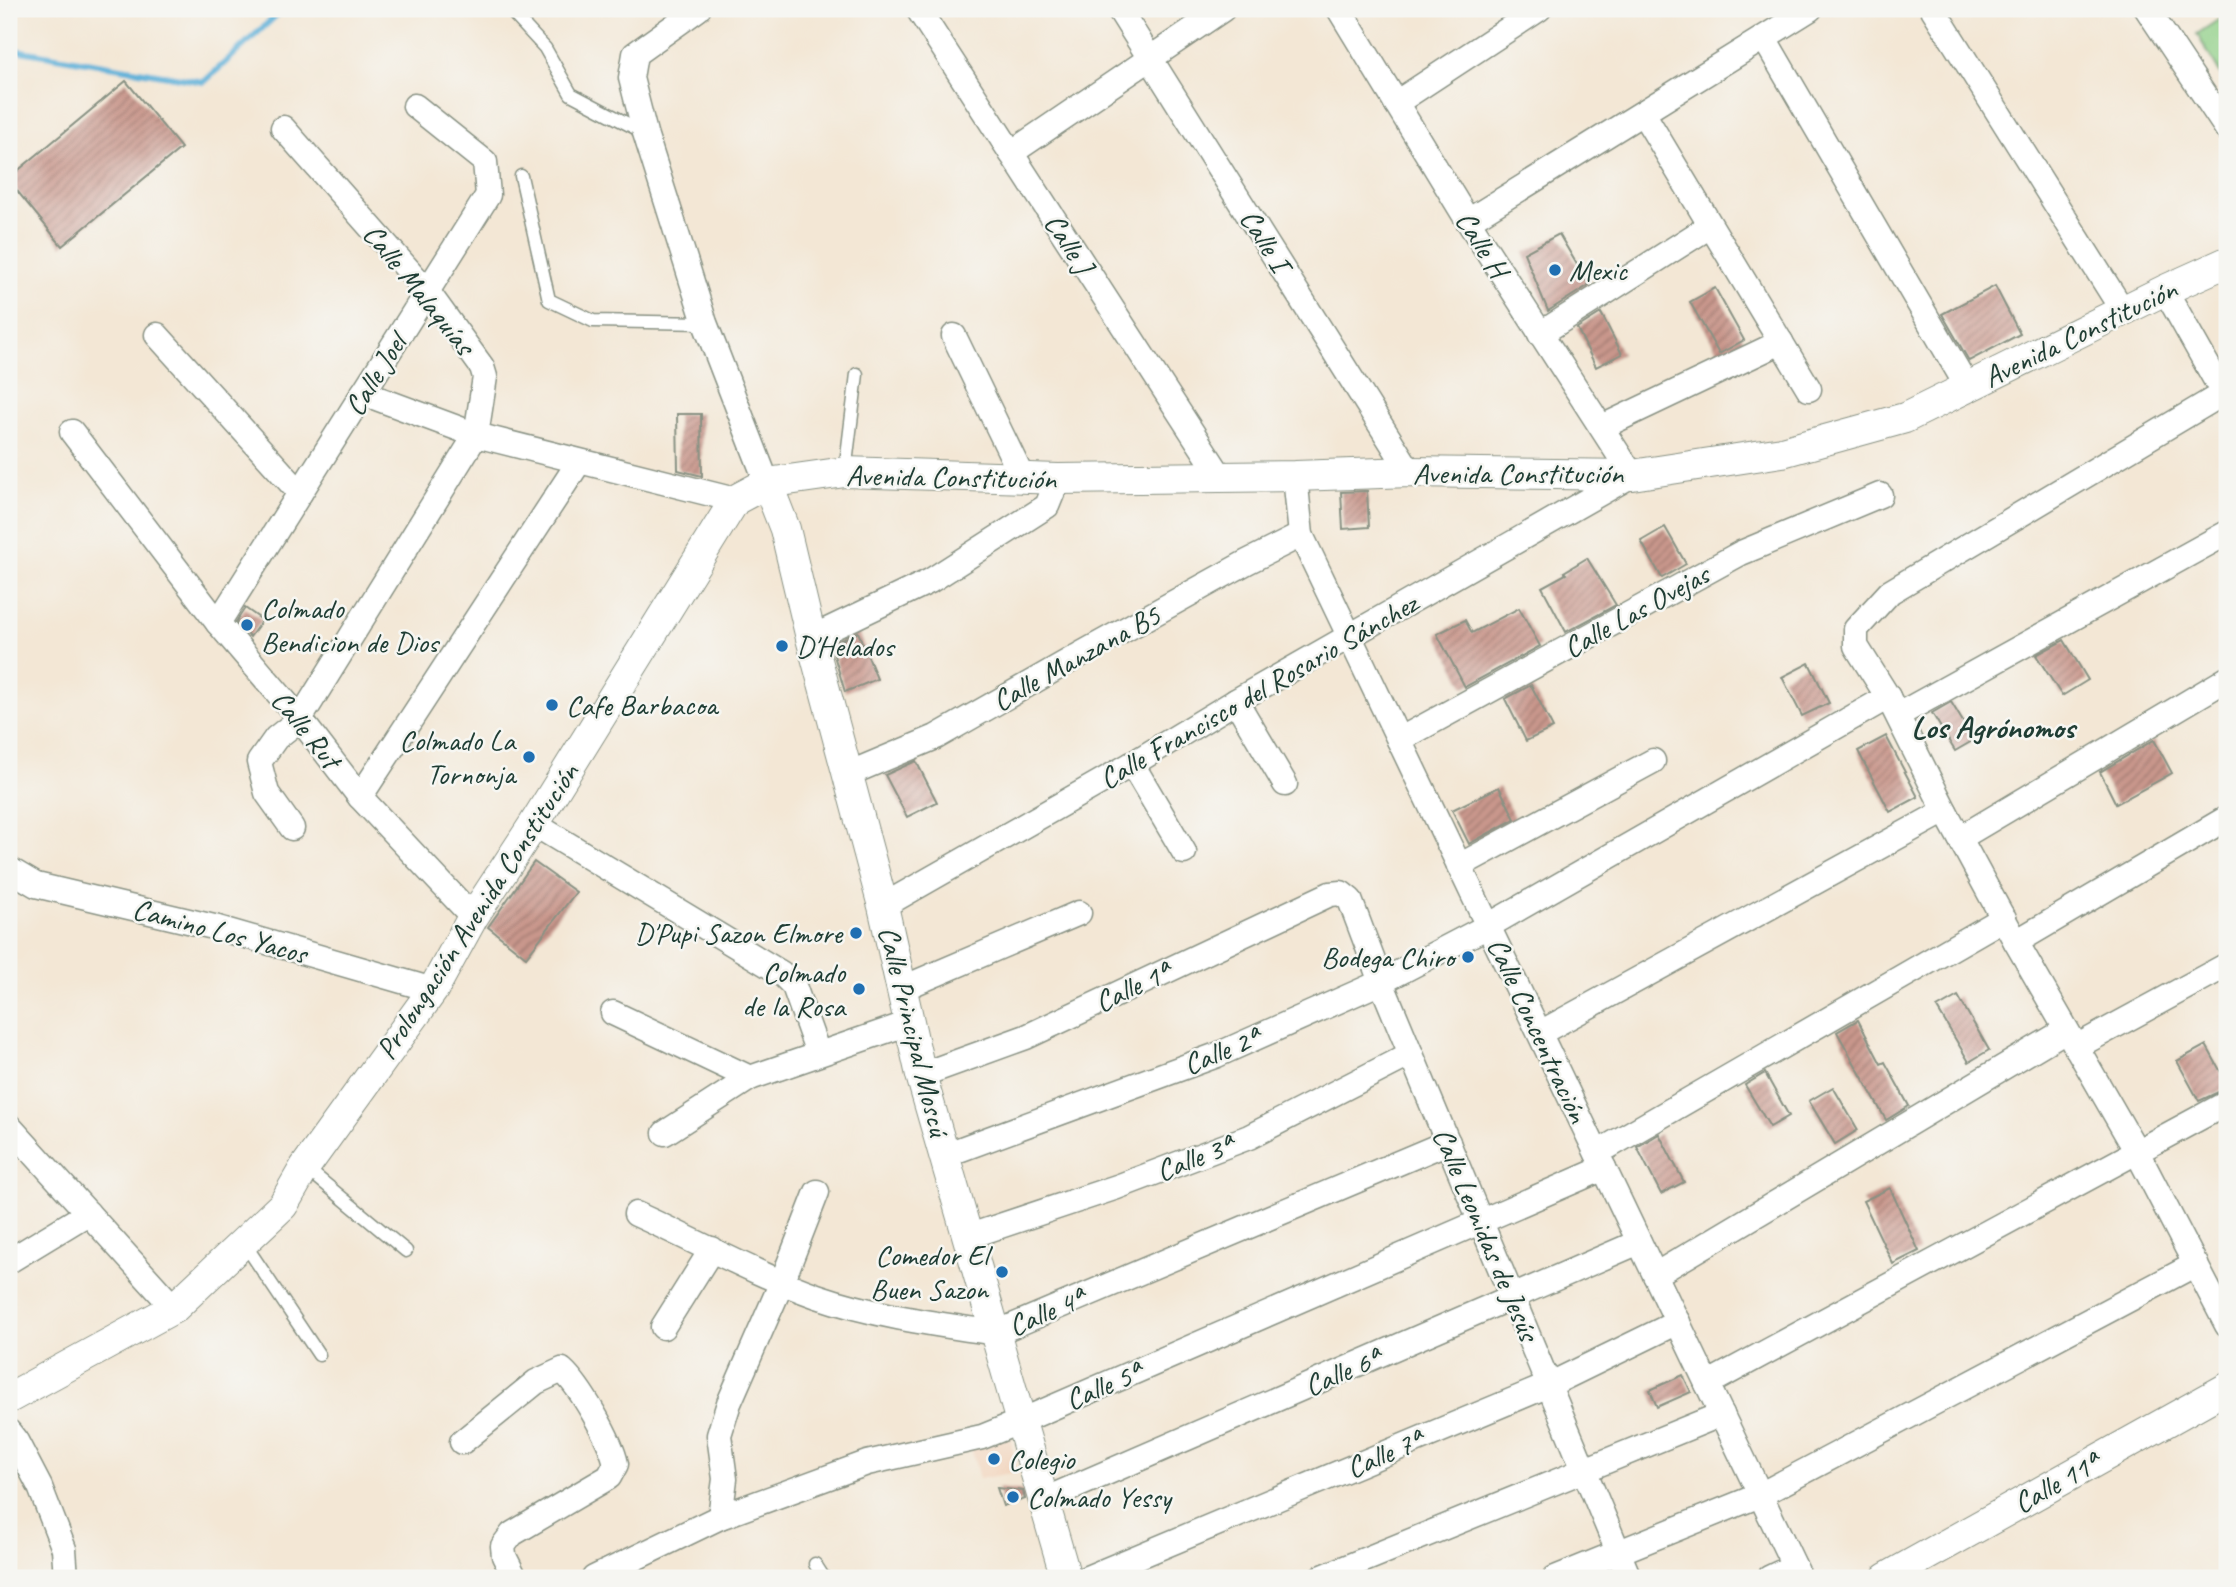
<svg xmlns="http://www.w3.org/2000/svg" width="2236" height="1587" viewBox="0 0 2236 1587" font-family="Caveat,sans-serif">
<style>
.built{fill:#f2d5be}
.green{fill:#8fcf86;stroke:#57865d;stroke-width:2}
.lines{fill:none;stroke-linecap:round;stroke-linejoin:round}
.stream{stroke:#5db0d8;stroke-width:6}
.building{fill:url(#building-hatch)}
.service-casing{stroke:#899284;stroke-width:15}
.minor-casing{stroke:#899284;stroke-width:27}
.tertiary-casing{stroke:#899284;stroke-width:32}
.service{stroke:#fff;stroke-width:12}
.minor{stroke:#fff;stroke-width:24}
.tertiary{stroke:#fff;stroke-width:30}
.poi-dot{fill:#1f6fb2;stroke:#f6f6f2;stroke-width:2.5}
.labels{text-anchor:middle;dominant-baseline:central;stroke-width:5;stroke-linejoin:round;paint-order:stroke}
.street-label{font-size:30px;fill:#1f3d34;stroke:#f6f6f2}
.poi-label{font-size:30px;fill:#1f3d34;stroke:#f6f6f2;text-anchor:start}
.neighbourhood-label{font-size:32px;font-weight:bold;fill:#1f3d34;stroke:#f6f6f2}
</style>
<defs>
<pattern id="building-hatch" width="6" height="6" patternUnits="userSpaceOnUse" patternTransform="scale(1.75)"><rect width="6" height="6" fill="#c9978c"/><path d="M-1 1l2-2M0 6l6-6M5 7l2-2" fill="none" stroke="#a37c73"/></pattern>
</defs>
<rect width="100%" height="100%" fill="#f6f6f2"/>
<filter id="ink" filterUnits="userSpaceOnUse"><feTurbulence type="fractalNoise" baseFrequency=".0143" numOctaves="2"/><feDisplacementMap in="SourceGraphic" scale="14" xChannelSelector="R" yChannelSelector="G"/><feConvolveMatrix kernelMatrix="1 2 1 2 8 2 1 2 1" color-interpolation-filters="sRGB"/></filter>
<filter id="wash" filterUnits="userSpaceOnUse"><feTurbulence type="fractalNoise" baseFrequency=".00686" numOctaves="4" result="noise"/><feDisplacementMap in="SourceGraphic" scale="28" xChannelSelector="R" yChannelSelector="G"/><feGaussianBlur stdDeviation="1.57" result="paint"/><feColorMatrix in="noise" values="0 0 0 0 0 0 0 0 0 0 0 0 0 0 0 0 0 1.4 0 .05"/><feComposite in="paint" operator="in"/></filter>
<g filter="url(#wash)">
<rect width="100%" height="100%" fill="#f3e7d5"/>
<!-- built -->
<polygon class="built" points="1010,1432 1016,1472 979,1479 971,1446"/>
<!-- green -->
<polygon class="green" points="2227,14 2227,85 2197,34"/>
<g class="lines">
<!-- stream -->
<polyline class="stream" points="9,49 204,82 283,9"/>
</g>
<g id="blocks">
<!-- building -->
<g class="building">
<polygon points="126,81 181,148 62,246 9,181 9,178"/>
<polygon points="1559,234 1589,285 1548,311 1524,253"/>
<polygon points="1995,286 2020,334 1969,361 1942,314"/>
<polygon points="1715,288 1744,340 1719,354 1690,302"/>
<polygon points="1601,313 1622,354 1596,367 1577,328"/>
<polygon points="677,414 701,414 702,476 678,470"/>
<polygon points="1367,491 1369,527 1343,529 1341,492"/>
<polygon points="1665,527 1686,564 1662,578 1641,541"/>
<polygon points="1587,558 1616,605 1566,632 1542,587 1566,574 1564,572"/>
<polygon points="245,608 262,620 250,637 236,622"/>
<polygon points="1519,608 1540,646 1465,687 1437,634 1465,620 1472,633"/>
<polygon points="858,632 877,679 845,692 831,645"/>
<polygon points="2064,640 2088,680 2062,696 2036,655"/>
<polygon points="1809,663 1829,703 1802,716 1782,677"/>
<polygon points="1531,685 1553,728 1526,741 1505,699"/>
<polygon points="1951,702 1974,740 1955,751 1932,713"/>
<polygon points="1886,736 1918,797 1890,812 1858,751"/>
<polygon points="2154,740 2172,773 2116,804 2100,772"/>
<polygon points="916,761 937,802 907,817 885,775"/>
<polygon points="1499,787 1515,819 1469,844 1452,810"/>
<polygon points="534,862 576,892 526,957 488,927"/>
<polygon points="1958,996 1989,1050 1969,1062 1937,1008"/>
<polygon points="1858,1020 1881,1064 1885,1062 1909,1106 1886,1120 1837,1032"/>
<polygon points="2206,1045 2227,1083 2227,1088 2199,1101 2177,1061"/>
<polygon points="1765,1073 1789,1116 1770,1127 1745,1085"/>
<polygon points="1833,1087 1858,1130 1835,1144 1809,1101"/>
<polygon points="1659,1134 1684,1182 1661,1194 1637,1147"/>
<polygon points="1890,1188 1919,1251 1893,1264 1863,1201"/>
<polygon points="1683,1375 1691,1392 1657,1407 1650,1390"/>
<polygon points="997,1488 1023,1491 1025,1499 1003,1506"/>
</g>
</g>
</g>
<g filter="url(#ink)">
<use href="#blocks" fill-opacity="0" stroke="#899284" stroke-width="2"/>
<g class="lines">
<!-- service casing -->
<g class="service-casing">
<g id="service">
<polyline points="509,9 545,48 571,94 645,133"/>
<polyline points="521,176 549,300 593,321 705,323"/>
<polyline points="845,472 857,374"/>
<polyline points="305,1167 406,1251"/>
<polyline points="244,1243 319,1355"/>
<polyline points="815,1564 824,1578"/>
</g>
</g>
<!-- minor casing -->
<g class="minor-casing">
<g id="minor">
<polyline points="698,9 635,54 631,78 645,133 705,323 767,483"/>
<polyline points="918,9 1221,477"/>
<polyline points="1119,9 1410,472"/>
<polyline points="1933,9 2123,311"/>
<polyline points="2147,9 2227,129"/>
<polyline points="1764,38 1968,388"/>
<polyline points="1396,103 1539,9"/>
<polyline points="1643,113 1809,389"/>
<polyline points="283,128 427,291 482,367 485,377 476,435 300,719 276,738 259,762 267,793 292,828"/>
<polyline points="1011,153 1223,9"/>
<polyline points="1468,221 1810,9"/>
<polyline points="2165,290 2227,400"/>
<polyline points="1540,334 1710,226"/>
<polyline points="157,335 300,493"/>
<polyline points="954,336 1023,479"/>
<polyline points="363,393 476,435 735,500"/>
<polyline points="2224,393 1890,592 1856,629 1856,646 1888,697 1945,811 2016,942 2137,1152 2227,1325"/>
<polyline points="1602,427 1781,342"/>
<polyline points="72,432 218,623 300,719 360,797 473,917"/>
<polyline points="1295,476 1301,535 1800,1578"/>
<polyline points="218,623 488,195 485,162 415,106"/>
<polyline points="811,638 930,581 1047,506 1058,479"/>
<polyline points="1236,701 1285,784"/>
<polyline points="1898,715 2227,533"/>
<polyline points="1399,740 1741,553 1880,495"/>
<polyline points="1132,764 1184,852"/>
<polyline points="848,774 936,737 1083,653 1247,562 1301,535"/>
<polyline points="360,797 579,462"/>
<polyline points="534,824 781,973 794,986 818,1053"/>
<polyline points="1960,838 2227,679"/>
<polyline points="1459,866 1653,761"/>
<polyline points="9,869 36,885 218,928 433,990"/>
<polyline points="883,906 1132,764 1236,701 1632,475 1468,221 1339,9"/>
<polyline points="2016,942 2227,818"/>
<polyline points="901,989 1079,913"/>
<polyline points="613,1013 750,1078"/>
<polyline points="1540,1033 1945,811"/>
<polyline points="2076,1047 2227,965"/>
<polyline points="921,1075 1026,1037 1330,894 1341,893 1350,900 1381,982 1629,1578"/>
<polyline points="9,1126 174,1308"/>
<polyline points="665,1133 750,1078 909,1023"/>
<polyline points="1597,1153 2004,918"/>
<polyline points="945,1155 1217,1055 1381,982 1488,926 1888,697"/>
<path d="M 636,1214 C 696,1241 755,1274 817,1296 C 875,1316 936,1324 996,1333 L 1448,1142"/>
<polyline points="967,1237 1117,1187 1249,1137 1411,1054"/>
<polyline points="9,1261 88,1213"/>
<polyline points="1655,1275 2066,1030"/>
<polyline points="663,1327 712,1249"/>
<polyline points="1707,1384 2227,1103"/>
<polyline points="9,1432 16,1441 40,1487 64,1549 66,1578"/>
<path d="M 462,1442 L 536,1382 L 562,1370 C 580,1386 611,1440 616,1464 L 609,1477 L 512,1534 L 503,1546 L 504,1556 L 515,1578"/>
<polyline points="1044,1500 1639,1242"/>
<polyline points="720,1517 725,1479 719,1435 729,1403 782,1282 817,1192"/>
<polyline points="594,1578 720,1517 867,1463 982,1437 1019,1422 1604,1168"/>
<polyline points="1087,1578 1549,1385 1678,1322"/>
<polyline points="1320,1578 1722,1414"/>
<polyline points="1555,1578 1760,1495 2196,1264"/>
<polyline points="1769,1578 1794,1566"/>
</g>
</g>
<!-- tertiary casing -->
<g class="tertiary-casing">
<g id="tertiary">
<polyline points="767,483 785,529 811,638 883,906 921,1075 1066,1578"/>
<polyline points="9,1398 174,1308 283,1205 305,1167 433,990 473,917 534,824 735,500 767,483 845,472 1058,479 1295,476 1410,472 1632,475 1782,452 1905,418 2165,290 2227,262"/>
<polyline points="1886,1578 2227,1388"/>
</g>
</g>
<!-- service -->
<use href="#service" class="service"/>
<!-- minor -->
<use href="#minor" class="minor"/>
<!-- tertiary -->
<use href="#tertiary" class="tertiary"/>
</g>
</g>
<!-- markers -->
<g class="poi-dot">
<circle cx="1555" cy="270" r="7"/>
<circle cx="247" cy="625" r="7"/>
<circle cx="782" cy="646" r="7"/>
<circle cx="552" cy="705" r="7"/>
<circle cx="529" cy="757" r="7"/>
<circle cx="856" cy="933" r="7"/>
<circle cx="1468" cy="957" r="7"/>
<circle cx="859" cy="989" r="7"/>
<circle cx="1002" cy="1272" r="7"/>
<circle cx="994" cy="1459" r="7"/>
<circle cx="1013" cy="1497" r="7"/>
</g>
<g class="labels">
<!-- street labels -->
<g class="street-label">
<text transform="translate(1265 240) rotate(58)">Calle I</text>
<text transform="translate(1069 243) rotate(57)">Calle J</text>
<text transform="translate(1482 244) rotate(58)">Calle H</text>
<text transform="translate(419 289) rotate(51)">Calle Malaquías</text>
<text transform="translate(2080 333) rotate(-26)">Avenida Constitución</text>
<text transform="translate(375 375) rotate(-58)">Calle Joel</text>
<text x="1518" y="473">Avenida Constitución</text>
<text transform="translate(951 477) rotate(1)">Avenida Constitución</text>
<text transform="translate(1636 611) rotate(-29)">Calle Las Ovejas</text>
<text transform="translate(1076 658) rotate(-29)">Calle Manzana B5</text>
<text transform="translate(1258 691) rotate(-30)">Calle Francisco del Rosario Sánchez</text>
<text transform="translate(306 729) rotate(51)">Calle Rut</text>
<text transform="translate(477 911) rotate(-57)">Prolongación Avenida Constitución</text>
<text transform="translate(220 931) rotate(15)">Camino Los Yacos</text>
<text transform="translate(1132 987) rotate(-25)">Calle 1ª</text>
<text transform="translate(1538 1030) rotate(65)">Calle Concentración</text>
<text transform="translate(914 1031) rotate(76)">Calle Principal Moscú</text>
<text transform="translate(1221 1051) rotate(-22)">Calle 2ª</text>
<text transform="translate(1194 1158) rotate(-21)">Calle 3ª</text>
<text transform="translate(1486 1234) rotate(67)">Calle Leonidas de Jesús</text>
<text transform="translate(1046 1312) rotate(-23)">Calle 4ª</text>
<text transform="translate(1342 1372) rotate(-23)">Calle 6ª</text>
<text transform="translate(1103 1386) rotate(-23)">Calle 5ª</text>
<text transform="translate(1384 1454) rotate(-23)">Calle 7ª</text>
<text transform="translate(2056 1483) rotate(-29)">Calle 11ª</text>
</g>
<!-- poi labels -->
<g class="poi-label">
<text x="1569" y="270">Mexic</text>
<text x="261" y="608">Colmado<tspan x="261" dy="34">Bendicion de Dios</tspan></text>
<text x="796" y="646">D'Helados</text>
<text x="566" y="705">Cafe Barbacoa</text>
<text x="515" y="740" text-anchor="end">Colmado La<tspan x="515" dy="34">Tornonja</tspan></text>
<text x="842" y="933" text-anchor="end">D'Pupi Sazon Elmore</text>
<text x="1454" y="957" text-anchor="end">Bodega Chiro</text>
<text x="845" y="972" text-anchor="end">Colmado<tspan x="845" dy="34">de la Rosa</tspan></text>
<text x="988" y="1255" text-anchor="end">Comedor El<tspan x="988" dy="34">Buen Sazon</tspan></text>
<text x="1008" y="1459">Colegio</text>
<text x="1027" y="1497">Colmado Yessy</text>
</g>
<!-- neighbourhood labels -->
<g class="neighbourhood-label">
<text x="1993" y="727">Los Agrónomos</text>
</g>
</g>
<!-- margin -->
<rect width="2236" height="1587" fill="none" stroke="#f6f6f2" stroke-width="35"/>
</svg>
